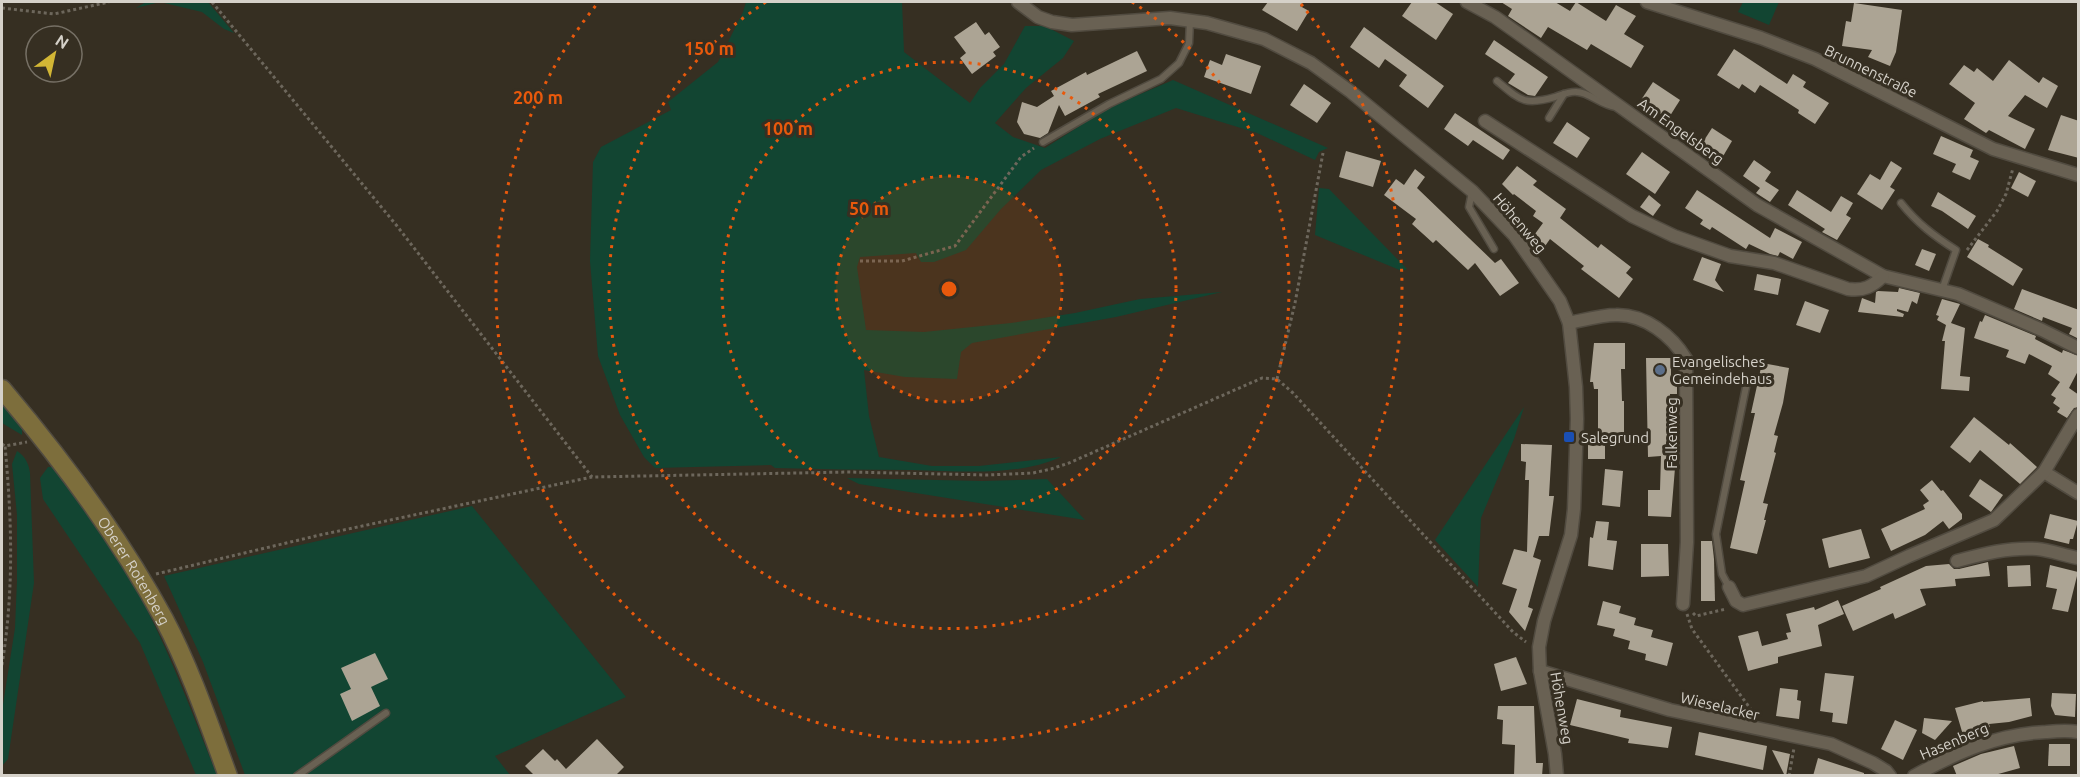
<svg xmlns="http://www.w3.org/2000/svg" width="2080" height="777" viewBox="0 0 2080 777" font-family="Ubuntu,sans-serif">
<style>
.green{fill:#124532}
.building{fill:#aca494}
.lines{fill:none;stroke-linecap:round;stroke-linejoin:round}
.lane-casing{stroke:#514b40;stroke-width:9}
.street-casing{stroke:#514b40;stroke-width:15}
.secondary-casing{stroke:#514b40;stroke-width:21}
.path{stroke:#6d675c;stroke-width:3;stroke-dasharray:3 3;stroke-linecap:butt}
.lane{stroke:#696153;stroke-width:6}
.street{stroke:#696153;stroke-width:12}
.secondary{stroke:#7d6e3c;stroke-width:18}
.ring{fill:none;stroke:#e8590c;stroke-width:3;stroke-dasharray:3 6}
.service-dot{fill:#5c6f8a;stroke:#362f22;stroke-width:2}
.transit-dot{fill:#1a4fb4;stroke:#362f22;stroke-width:2}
.labels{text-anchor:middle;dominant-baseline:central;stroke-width:6;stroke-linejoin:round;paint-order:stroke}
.street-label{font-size:15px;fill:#d5d1c9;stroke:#362f22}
.poi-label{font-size:15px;fill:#d5d1c9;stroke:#362f22;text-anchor:start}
.centre{fill:#e8590c;stroke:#362f22;stroke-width:3}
.ring-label{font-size:18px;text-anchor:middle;font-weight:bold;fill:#e8590c;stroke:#362f22;stroke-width:6;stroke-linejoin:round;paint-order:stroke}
</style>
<rect width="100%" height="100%" fill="#362f22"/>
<!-- green -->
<g class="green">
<polygon points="146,2 208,2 234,33 224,29 202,12 160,2 136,8"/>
<path d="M 746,2 L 902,2 L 904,52 L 970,103 L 980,88 L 1004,64 L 1025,26 L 1045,26 L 1074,41 L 1063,58 L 1026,88 L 995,123 L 1013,137 L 1045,148 L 1108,108 L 1173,80 L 1328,148 L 1319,152 L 1315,160 L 1257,133 L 1176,108 L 1100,139 L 1041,170 L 1001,209 L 966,250 L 934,262 L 921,262 L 916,253 L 860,257 L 857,267 L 866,330 L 924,332 L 1011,323 L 1075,313 L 1140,299 L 1222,292 L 1116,317 L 972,343 L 961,352 L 957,379 L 905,377 L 864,370 L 869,416 L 879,457 L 932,466 L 979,466 L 1061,457 C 1016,477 961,471 912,470 C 866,470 820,469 775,468 L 771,465 L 655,468 L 644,457 L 620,415 L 598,356 L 590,261 L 593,162 L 601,147 L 671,110 L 668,102 L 718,62 L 743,12 Z"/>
<polygon points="1743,2 1779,2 1769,25 1738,12"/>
<polygon points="1319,188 1329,189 1407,269 1402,271 1315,235"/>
<polygon points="2,403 22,429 22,435 2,423"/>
<polygon points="1524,407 1514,439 1481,518 1478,587 1435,540"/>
<path d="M 17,451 C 25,456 29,464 30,473 L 34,583 L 8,759 L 2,766 L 2,711 L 15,628 L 17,581 L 17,515 L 12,464 Z"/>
<path d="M 48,467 L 52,467 C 82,504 111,541 133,583 C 167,644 191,711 217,775 L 196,775 L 140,643 L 43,499 L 40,478 Z"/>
<polygon points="847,478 982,481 1047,479 1085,520 859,484"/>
<polygon points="472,506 626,697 495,756 510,775 245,775 203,662 164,576"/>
</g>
<!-- building -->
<g class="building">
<polygon points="1268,2 1303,2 1300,6 1309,11 1297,31 1262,10"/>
<polygon points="1412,2 1435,2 1453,14 1436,40 1402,16"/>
<polygon points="1501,2 1555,2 1570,11 1576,2 1606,21 1616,5 1636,16 1624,34 1644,46 1631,68 1591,44 1587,50 1548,27 1541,38 1508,16 1512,9"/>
<polygon points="1854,3 1902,10 1896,52 1890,66 1868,57 1872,50 1842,46 1846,21 1851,22"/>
<polygon points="976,22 985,35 989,32 1000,47 993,52 996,56 972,74 960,58 966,53 954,37"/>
<polygon points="1364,27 1444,86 1428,108 1399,86 1407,75 1385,59 1379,68 1350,47"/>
<polygon points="1494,40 1548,77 1535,96 1528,95 1508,83 1515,74 1485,54"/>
<polygon points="1734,49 1787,84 1793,74 1806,82 1803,87 1829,103 1815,124 1798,113 1799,110 1760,85 1755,93 1742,84 1739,89 1717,75"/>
<polygon points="1137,51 1147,71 1098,94 1100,97 1065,116 1059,105 1048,133 1040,138 1024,134 1017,122 1022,102 1037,107 1054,96 1051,91 1086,72 1087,75"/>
<polygon points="1226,54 1261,66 1251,94 1204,77 1210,60 1222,65"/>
<polygon points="2009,60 2039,83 2043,77 2058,86 2047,108 2025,95 2008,116 2035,129 2025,149 1989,130 1986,133 1964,119 1975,103 1949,84 1964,65 1974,72 1977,68 1993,81"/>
<polygon points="1653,82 1680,100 1668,119 1641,100"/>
<polygon points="1304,84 1331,103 1317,123 1290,105"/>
<polygon points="1455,113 1510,150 1503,160 1473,140 1468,146 1444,129"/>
<polygon points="2061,115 2079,121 2079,158 2048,150"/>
<polygon points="1567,122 1590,138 1577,158 1553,143"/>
<polygon points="1712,128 1732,141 1722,158 1701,145"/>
<polygon points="1941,136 1973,150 1970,157 1979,161 1970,180 1952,172 1956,164 1933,154"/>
<polygon points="1346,151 1381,161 1373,187 1339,177"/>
<polygon points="1642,152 1670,172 1655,194 1626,174"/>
<polygon points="1754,160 1771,172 1765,181 1779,190 1770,202 1756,193 1760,188 1743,176"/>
<polygon points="1891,161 1902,168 1890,187 1895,190 1882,210 1857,194 1870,174 1880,180"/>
<polygon points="1517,166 1537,181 1533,185 1566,209 1560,218 1598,248 1601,244 1631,267 1626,273 1633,279 1619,298 1581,269 1584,266 1550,239 1543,249 1532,238 1543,223 1533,216 1536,211 1514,194 1513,195 1502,184"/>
<polygon points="1415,169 1425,177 1417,188 1495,263 1501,259 1519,283 1500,296 1475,263 1468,270 1436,240 1433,243 1412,224 1416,219 1384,195 1396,179 1404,185"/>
<polygon points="2019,172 2036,181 2028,197 2011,188"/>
<polygon points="1697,190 1770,238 1775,228 1802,242 1793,259 1780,252 1778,256 1770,254 1749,244 1746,249 1712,227 1710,230 1700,224 1703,220 1685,208"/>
<polygon points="1797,190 1831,212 1841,196 1853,203 1846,215 1851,218 1837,240 1822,232 1825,229 1788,205"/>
<polygon points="1938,192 1976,216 1968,229 1942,211 1931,206"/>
<polygon points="1649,195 1661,205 1653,216 1640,207"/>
<polygon points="1978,239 1989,245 1988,247 2023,269 2013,286 1967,257"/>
<polygon points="1922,249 1936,254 1929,271 1915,265"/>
<polygon points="1702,257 1721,264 1715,280 1724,292 1693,280"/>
<polygon points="1757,274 1781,279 1778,295 1754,290"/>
<polygon points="1899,288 1920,293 1917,304 1912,301 1908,312 1897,309 1897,311 1904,314 1903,317 1858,312 1862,298 1875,303 1876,292 1878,291 1898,292"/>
<polygon points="2022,289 2079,310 2079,339 2069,334 2072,328 2043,317 2042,321 2014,309"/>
<polygon points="1942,299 1960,304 1951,323 1965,328 1960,376 1970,377 1969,391 1941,389 1945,341 1942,341 1946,325 1937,320 1939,316 1936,315"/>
<polygon points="1805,301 1829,310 1820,333 1796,325"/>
<polygon points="1985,315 2036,336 2035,339 2062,353 2063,350 2079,356 2079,369 2069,388 2079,395 2079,407 2074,408 2067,418 2057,412 2060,408 2053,403 2056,398 2051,395 2060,382 2048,374 2052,366 2029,354 2025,364 2006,357 2009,350 1974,338 1980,321 1982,322"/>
<polygon points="1594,343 1625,343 1625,369 1621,369 1622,401 1624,401 1624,439 1618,443 1598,443 1598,389 1594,389 1593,382 1590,382"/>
<polygon points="1646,358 1671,358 1671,377 1677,377 1677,394 1670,394 1672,469 1675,468 1671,517 1648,516 1648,490 1660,490 1661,456 1648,457"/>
<polygon points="1762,363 1789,368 1783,403 1774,435 1778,436 1774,452 1776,453 1763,503 1768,504 1764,520 1766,520 1757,554 1730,548 1745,481 1740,480 1755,413 1751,413"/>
<polygon points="1974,417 2009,445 2010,443 2037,467 2020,484 1980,450 1970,463 1950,447"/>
<polygon points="1521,444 1552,445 1549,496 1554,496 1549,536 1539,536 1533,557 1541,560 1528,607 1533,609 1525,631 1509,612 1517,589 1502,584 1514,549 1527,552 1529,480 1525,480 1526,462 1521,461"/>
<polygon points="1588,444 1605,445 1605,459 1588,459"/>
<polygon points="1605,469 1623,471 1620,507 1602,505"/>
<polygon points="1980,479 2003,495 1991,512 1969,496"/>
<polygon points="1932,480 1941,491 1943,490 1962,514 1962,519 1949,529 1943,521 1925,535 1891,551 1881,529 1925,509 1923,505 1929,501 1920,490"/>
<polygon points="2050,514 2078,521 2073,539 2070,539 2069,544 2044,538"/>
<polygon points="1596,521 1609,522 1607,540 1617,541 1613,570 1588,566 1590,537 1593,538"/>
<polygon points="1861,529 1870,558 1829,568 1822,539"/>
<polygon points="1701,541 1712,541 1714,559 1715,601 1701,601"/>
<polygon points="1641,544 1668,544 1669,576 1641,577"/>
<polygon points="1988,562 1990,576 1955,579 1956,586 1920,589 1926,605 1895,619 1893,613 1853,631 1842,606 1881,589 1880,587 1926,566 1949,564 1954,569 1959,569"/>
<polygon points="2030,565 2031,586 2008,587 2007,566"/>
<polygon points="2050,565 2078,572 2068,612 2052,609 2057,589 2046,587"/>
<polygon points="1838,600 1844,614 1818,625 1822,646 1778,657 1778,663 1748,671 1738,636 1758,631 1762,646 1788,639 1786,633 1791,632 1786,614 1814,607 1815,610"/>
<polygon points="1603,601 1621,606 1619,613 1636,618 1634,625 1653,630 1651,637 1673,643 1667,666 1645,660 1646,654 1628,649 1630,641 1613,636 1615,629 1597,625"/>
<polygon points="375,653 388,679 371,687 380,706 352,721 340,694 351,689 341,668"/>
<polygon points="1516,657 1527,684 1501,691 1494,664"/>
<polygon points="1825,673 1854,676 1847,724 1832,722 1833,713 1820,711"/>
<polygon points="1780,688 1798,690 1797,700 1801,701 1799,719 1776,716"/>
<polygon points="2052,693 2076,694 2075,717 2055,715 2051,706"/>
<polygon points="2030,698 2032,716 2009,722 1989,724 1990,727 1963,735 1955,708 1983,701 1983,702"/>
<polygon points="1577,699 1621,710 1620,717 1672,727 1668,748 1628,743 1629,739 1570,725"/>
<polygon points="1498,706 1534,706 1536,763 1543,763 1542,776 1514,776 1515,745 1502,744 1503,720 1497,719"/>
<polygon points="1924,718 1952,721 1935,740 1922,733"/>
<polygon points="1895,720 1917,730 1903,760 1881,749"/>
<polygon points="1699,732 1767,746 1763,770 1695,755"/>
<polygon points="597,739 624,767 615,776 535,776 525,766 543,749 555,761 557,759 566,769"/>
<polygon points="2049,744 2070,744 2070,766 2048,766"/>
<polygon points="2014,746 2020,768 1991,776 1957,776 1953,766 1981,754"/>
<polygon points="1772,750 1790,754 1786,776 1785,776"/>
<polygon points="1818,758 1864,773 1864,776 1813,776"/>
</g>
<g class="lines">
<!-- lane casing -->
<g class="lane-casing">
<g id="lane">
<path d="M 1497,81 C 1520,100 1524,106 1555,97 C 1561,95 1570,91 1577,92 C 1589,92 1600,105 1616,107"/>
<polyline points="1549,118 1564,94"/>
<polyline points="1043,142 1109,104 1161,79 1179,63 1189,43 1190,21"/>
<polyline points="1472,192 1469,207 1494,249"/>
<path d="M 1901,203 C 1917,223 1934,236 1956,250 L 1942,290"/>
<polyline points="1729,587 1722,574 1716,534 1746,387"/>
<polyline points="297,776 386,713"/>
</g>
</g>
<!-- street casing -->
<g class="street-casing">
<g id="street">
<polyline points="1018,2 1038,17 1052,22 1072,25 1170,18 1207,23 1264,39 1311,63 1351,92 1472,191 1514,235 1560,301 1569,323 1576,387 1577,419 1574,509 1571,535 1544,621 1539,647 1540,671 1555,754 1557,776"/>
<polyline points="1467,2 1495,17 1526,39 1757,205 1883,276 1958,294 2042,330 2078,348"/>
<polyline points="1647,2 1761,38 1815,59 1993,149 2078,175"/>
<path d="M 1485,121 L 1632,216 L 1674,236 L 1730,256 L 1774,263 L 1848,289 C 1864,291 1872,287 1883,276"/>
<path d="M 1569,323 C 1584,320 1601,315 1616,315 C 1645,314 1672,336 1686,359 L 1687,542 L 1683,604"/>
<polyline points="2044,472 2078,493"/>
<path d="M 1957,561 C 1983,554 2009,547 2037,549 C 2050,550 2065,556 2078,558"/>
<polyline points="1729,587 1736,601 1743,605 1866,576 1909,556 1994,520 2044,472 2078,415"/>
<polyline points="1540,671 1670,710 1831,744 1873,763 1886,771 1890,776"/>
<path d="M 1914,776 C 1956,753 1997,734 2046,732 C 2057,731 2067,730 2078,732"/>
</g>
</g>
<!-- secondary casing -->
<g class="secondary-casing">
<g id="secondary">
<path id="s1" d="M 2,389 C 63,461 119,536 164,619 C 190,668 209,724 228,776"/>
</g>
</g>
<!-- path -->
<g class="path">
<polyline points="212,2 397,226 592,477"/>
<polyline points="2,8 54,14 109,2"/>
<polyline points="1967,250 1997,211 2006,194 2013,168"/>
<polyline points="860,261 902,261 955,246 1021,157 1034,148"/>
<polyline points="1277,379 1295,303 1323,153"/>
<polyline points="2,444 5,446 27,442"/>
<polyline points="156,574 320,535 592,477 848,472 988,475 1033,473 1051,469 1069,463 1262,378 1277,379 1293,393 1513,632 1526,642"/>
<polyline points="1693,613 1696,616 1726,609"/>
<polyline points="1687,614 1692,629 1755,715"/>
<path d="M 2,665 C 14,590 12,522 5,446"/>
<polyline points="1789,776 1794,748"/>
</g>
<!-- lane -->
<use href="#lane" class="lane"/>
<!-- street -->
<use href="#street" class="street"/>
<!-- secondary -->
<use href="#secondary" class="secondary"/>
</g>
<!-- distance rings -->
<circle cx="949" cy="289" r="113" fill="#e8590c" fill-opacity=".12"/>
<g class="ring">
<circle cx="949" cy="289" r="113"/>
<circle cx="949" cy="289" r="227"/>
<path d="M1132 2A340 340 0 1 1 766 2"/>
<path d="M1301 4A453 453 0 1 1 597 4"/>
</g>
<!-- markers -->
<circle class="service-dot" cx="1660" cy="370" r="6"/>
<rect class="transit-dot" x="1563" y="431" width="12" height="12" rx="3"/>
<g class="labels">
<!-- street labels -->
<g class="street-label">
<text transform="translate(1871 71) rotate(26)">Brunnenstraße</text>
<text transform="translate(1681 131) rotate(36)">Am Engelsberg</text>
<text transform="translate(1520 223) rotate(50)">Höhenweg</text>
<text transform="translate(1671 433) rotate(-90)">Falkenweg</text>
<text stroke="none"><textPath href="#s1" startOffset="225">Oberer Rotenberg</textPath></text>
<text transform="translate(1720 706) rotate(13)">Wieselacker</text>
<text transform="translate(1562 708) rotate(80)">Höhenweg</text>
<text transform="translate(1954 741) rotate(-23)">Hasenberg</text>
</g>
<!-- poi labels -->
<g class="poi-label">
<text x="1672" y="361">Evangelisches<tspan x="1672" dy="17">Gemeindehaus</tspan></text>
<text x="1581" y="437">Salegrund</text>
</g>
</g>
<circle cx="949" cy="289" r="9" class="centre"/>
<g class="ring-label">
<text x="709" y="55">150 m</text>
<text x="538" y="104">200 m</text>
<text x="788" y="135">100 m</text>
<text x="869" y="215">50 m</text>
</g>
<!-- border -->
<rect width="2080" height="777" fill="none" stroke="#d5d1c9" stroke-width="6"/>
<!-- north arrow -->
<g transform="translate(54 54) rotate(33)"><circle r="28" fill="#362f22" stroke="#767065" stroke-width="1.5"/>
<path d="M0-4.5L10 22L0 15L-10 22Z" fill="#d2b635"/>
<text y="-9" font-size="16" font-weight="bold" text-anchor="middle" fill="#d5d1c9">N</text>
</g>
</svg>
